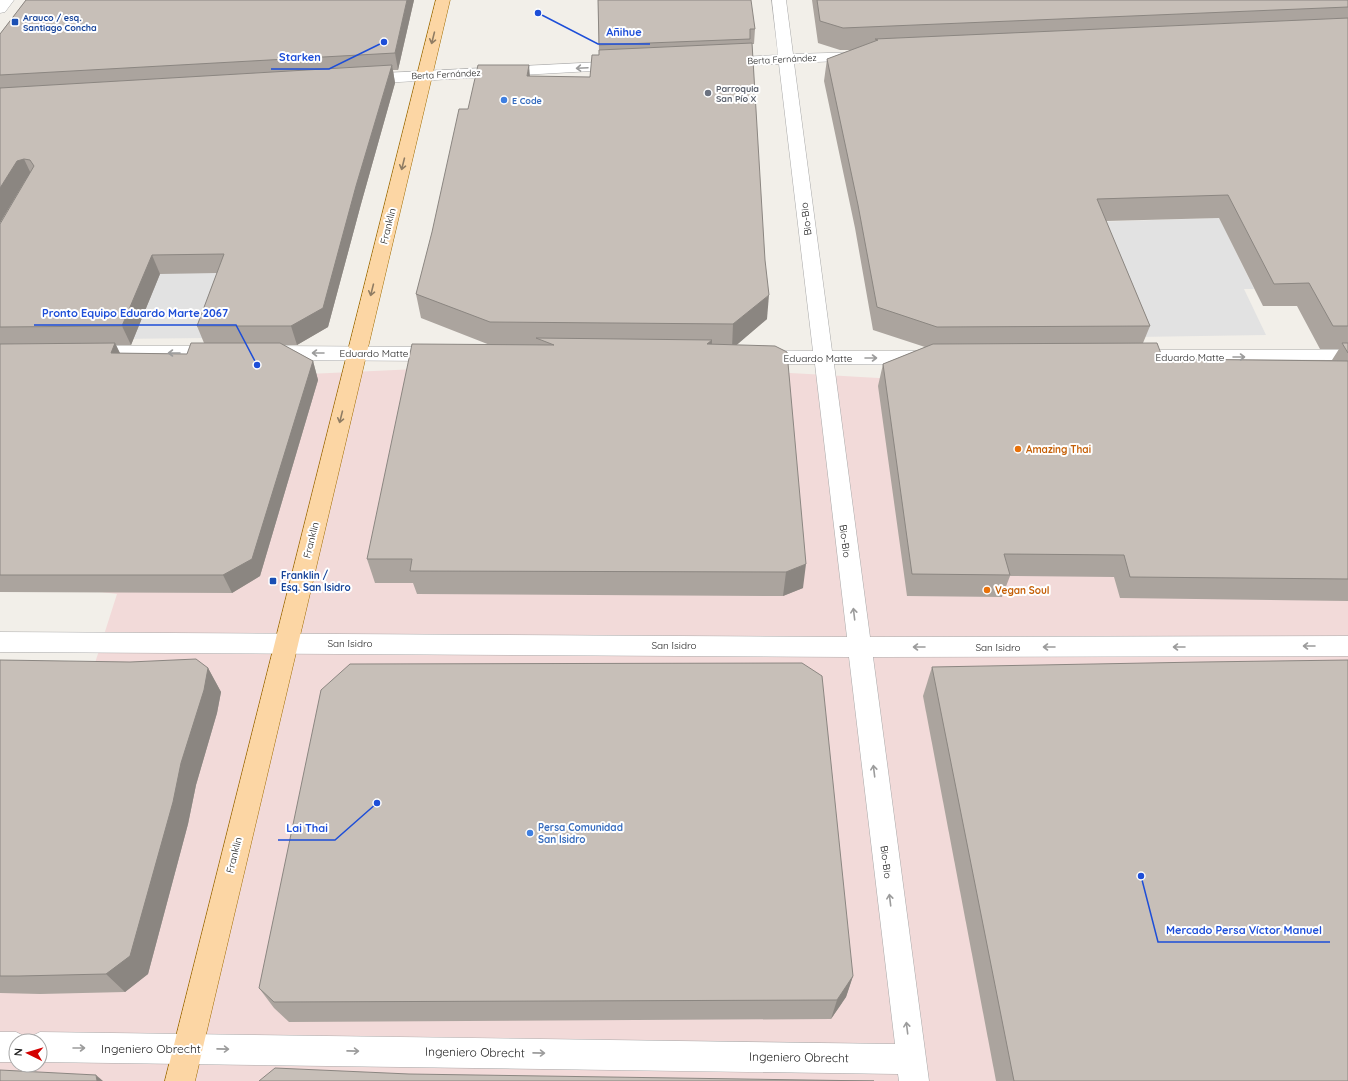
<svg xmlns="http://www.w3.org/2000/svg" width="1348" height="1081" viewBox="0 0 1348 1081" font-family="Quicksand,sans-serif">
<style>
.commercial{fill:#f2dad9;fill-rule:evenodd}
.parking{fill:#e2e2e2}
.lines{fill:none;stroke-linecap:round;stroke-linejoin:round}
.minor-casing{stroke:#a9a9a9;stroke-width:1}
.major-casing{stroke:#a06b00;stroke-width:1}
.minor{fill:#fff;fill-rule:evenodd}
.major{fill:#fcd6a4;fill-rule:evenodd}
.wall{fill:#aba49e;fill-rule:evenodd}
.shaded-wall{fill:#8b8681}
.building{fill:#c7bfb8;stroke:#8b8681}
.oneway{stroke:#8f7c63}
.oneway2{stroke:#9c9c9c}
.transit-dot{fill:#1a4fb4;stroke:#fff;stroke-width:1.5}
.worship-dot{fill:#6b7280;stroke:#fff;stroke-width:1.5}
.shop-dot{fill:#3f7fe0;stroke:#fff;stroke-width:1.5}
.food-dot{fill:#e8710a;stroke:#fff;stroke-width:1.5}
.labels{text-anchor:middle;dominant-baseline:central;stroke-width:4;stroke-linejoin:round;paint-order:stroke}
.far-transit-label{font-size:9px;font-weight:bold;fill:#164399;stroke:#fff;text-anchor:start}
.far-street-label{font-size:9px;fill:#222;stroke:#fff}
.far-worship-label{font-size:9px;font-weight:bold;fill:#5b616d;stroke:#fff;text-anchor:start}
.far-shop-label{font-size:9px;font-weight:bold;fill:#366cbe;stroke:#fff;text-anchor:start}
.street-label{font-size:10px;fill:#222;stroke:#fff}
.food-label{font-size:10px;font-weight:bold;fill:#c56008;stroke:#fff;text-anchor:start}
.transit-label{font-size:10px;font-weight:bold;fill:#164399;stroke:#fff;text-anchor:start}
.shop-label{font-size:10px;font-weight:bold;fill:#366cbe;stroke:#fff;text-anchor:start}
.near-street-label{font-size:12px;fill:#222;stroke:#fff}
.leader{fill:none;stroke:#1d4ed8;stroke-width:1.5}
.callout-dot{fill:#1d4ed8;stroke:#fff;stroke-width:1.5}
.callout-label{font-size:11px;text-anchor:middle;font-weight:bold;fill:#1d4ed8;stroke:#fff;stroke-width:4;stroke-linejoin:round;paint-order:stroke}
</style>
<rect width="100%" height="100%" fill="#f2efe9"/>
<!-- commercial -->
<path class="commercial" d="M 417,369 L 773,372 L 896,379 L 1348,383 L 1348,1081 L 0,1081 L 0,917 L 88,685 L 117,594 L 101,592 L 308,374 ZM 16,1041 L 40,1041 L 40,1065 L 16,1065 Z"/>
<!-- parking -->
<g class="parking">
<polygon points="268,173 207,338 111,339 129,180"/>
<polygon points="1219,218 1254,289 1244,289 1266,335 1136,337 1090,222"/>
</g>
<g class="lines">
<!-- minor casing -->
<g class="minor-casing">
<g id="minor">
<polygon points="0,0 14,0 5,12 0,13"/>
<polygon points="772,0 786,0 793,54 861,52 866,53 868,56 866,59 861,60 794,63 832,351 927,351 934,353 937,358 934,363 927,365 834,364 870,637 1348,636 1348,656 873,657 929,1081 899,1081 898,1074 40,1062 40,1041 16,1041 16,1062 0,1062 0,1032 16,1032 26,1037 28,1040 30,1037 40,1032 895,1044 849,657 0,652 0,632 847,637 815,364 757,364 750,362 747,357 750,352 757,350 813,351 779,64 722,66 717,65 715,62 717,59 722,58 778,55"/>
<polygon points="622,61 627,63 630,66 627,69 364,84 359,82 356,79 359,76 364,74"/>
<polygon points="113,346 217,346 224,348 227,353 224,358 217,360 113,360 106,358 103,353 106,348"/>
<polygon points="269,346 439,347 446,349 449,354 446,359 439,361 269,360 262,358 259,353 262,348"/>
<polygon points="1133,350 1348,350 1348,364 1133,364 1126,362 1123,357 1126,352"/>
</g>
</g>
<!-- major casing -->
<g class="major-casing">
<polygon id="major" points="436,0 450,0 195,1081 165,1081"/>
</g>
<!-- minor -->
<use href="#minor" class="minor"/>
<!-- major -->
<use href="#major" class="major"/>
</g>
<!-- wall -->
<g class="wall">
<path d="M 26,0 L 414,0 L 398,70 L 393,70 L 395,83 L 361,204 L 328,327 L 297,345 L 284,345 L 313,361 L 318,380 L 260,576 L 232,593 L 0,592 L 0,224 L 26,179 L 0,223 L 0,34 ZM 217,273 L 197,326 L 204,343 L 187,354 L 120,353 L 116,345 L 131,345 L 160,274 Z"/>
<polygon points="598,0 755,29 754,44 752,44 767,319 736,345 803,588 783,596 417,594 413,583 375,583 367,559 490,345 421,318 416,294 468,109 530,77 590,77 599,55"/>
<path d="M 812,0 L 1348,0 L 1348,601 L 1120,598 L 1114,577 L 1010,576 L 1002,597 L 907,596 L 878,386 L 883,364 L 925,347 L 873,330 L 855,228 L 824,81 L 827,59 L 851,50 L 840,50 L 818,43 ZM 1219,218 L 1263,306 L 1297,306 L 1320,349 L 1339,349 L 1332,360 L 1163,359 L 1143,343 L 1150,326 L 1106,221 Z"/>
<polygon points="0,660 208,668 221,692 217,713 196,785 188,824 148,974 125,992 40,994 0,993"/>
<polygon points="932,667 1348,1081 996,1081 923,696"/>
<polygon points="853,976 846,997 831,1019 289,1022 274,1008 259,988"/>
</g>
<!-- shaded-wall -->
<g class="shaded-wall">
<polygon points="407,0 414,0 398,70 395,53"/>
<polygon points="392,65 395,83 361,204 328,327 297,345 291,326 356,186"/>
<polygon points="529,65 531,89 527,76"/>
<polygon points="24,159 33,178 26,179 0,223 0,188 17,161"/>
<polygon points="152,255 160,274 131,345 122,326"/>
<polygon points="769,295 767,319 732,349 733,324"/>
<polygon points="712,340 711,365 707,344"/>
<polygon points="115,343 124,362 111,353"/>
<polygon points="313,361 318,380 260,576 232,593 223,575"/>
<polygon points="806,564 803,588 783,596 786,572"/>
<polygon points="208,668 221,692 217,713 196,785 188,824 148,974 125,992 106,974 181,763"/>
<polygon points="853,976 846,997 831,1019 837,1000"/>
<polygon points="96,1075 103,1081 97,1081"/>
</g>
<!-- building -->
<g class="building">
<polygon points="26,0 407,0 395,53 0,75 0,34"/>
<polygon points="598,0 751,0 755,29 750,29 750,39 599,45"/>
<polygon points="817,0 1348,0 1348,7 843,28 820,21"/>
<polygon points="1348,18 1348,326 1333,326 1309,283 1274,284 1228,195 1097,199 1150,326 937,327 877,307 858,205 827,59 878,40 875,39"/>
<polygon points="752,43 765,260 769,295 733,324 490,322 416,294 432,232 459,109 468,109 478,65 529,65 527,76 590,77 592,55 599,55 599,50"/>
<polygon points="392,65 356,186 323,308 291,326 197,326 224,254 152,255 122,326 0,327 0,224 34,166 30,160 24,159 17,161 0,188 0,88"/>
<polygon points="536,338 712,340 707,344 775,346 787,352 806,564 786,572 410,571 412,559 367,559 412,344 554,345"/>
<polygon points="115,343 111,353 187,354 191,343 280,343 313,361 252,559 223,575 0,575 0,344"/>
<polygon points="1157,343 1163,359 1348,361 1348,579 1130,577 1124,555 1004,554 1010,575 912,574 883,364 933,344"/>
<polygon points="1342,343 1348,343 1348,353"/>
<polygon points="196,659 208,668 204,690 181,763 173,802 130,956 106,974 19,976 0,976 0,660 130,662"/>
<polygon points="1348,660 1348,1081 1014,1081 932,667 1201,662"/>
<polygon points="802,663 822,676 853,976 837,1000 274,1002 259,988 321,690 350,664"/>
<polygon points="275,1068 409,1074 874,1081 259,1081"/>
<polygon points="0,1070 96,1075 97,1081 0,1081"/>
</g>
<!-- one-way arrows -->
<defs><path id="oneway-shaft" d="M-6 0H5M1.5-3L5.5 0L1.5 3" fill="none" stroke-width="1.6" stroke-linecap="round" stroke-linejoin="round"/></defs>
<g class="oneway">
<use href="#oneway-shaft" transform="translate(433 38) rotate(104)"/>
<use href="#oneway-shaft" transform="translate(403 164) rotate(104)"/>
<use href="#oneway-shaft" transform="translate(372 290) rotate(104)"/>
<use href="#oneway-shaft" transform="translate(341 417) rotate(104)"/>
</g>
<g class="oneway2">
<use href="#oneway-shaft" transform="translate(582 68) rotate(177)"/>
<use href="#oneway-shaft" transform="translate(174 353) rotate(180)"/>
<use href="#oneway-shaft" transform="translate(318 353) rotate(180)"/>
<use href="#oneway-shaft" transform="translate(1239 357)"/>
<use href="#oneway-shaft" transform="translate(871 358)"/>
<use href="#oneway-shaft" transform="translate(854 614) rotate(-97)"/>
<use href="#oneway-shaft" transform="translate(1309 646) rotate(180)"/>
<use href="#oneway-shaft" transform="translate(919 647) rotate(180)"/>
<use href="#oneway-shaft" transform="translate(1049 647) rotate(180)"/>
<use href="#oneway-shaft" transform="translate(1179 647) rotate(180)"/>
<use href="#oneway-shaft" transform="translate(874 771) rotate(-97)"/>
<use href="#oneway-shaft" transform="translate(890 900) rotate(-97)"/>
<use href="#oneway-shaft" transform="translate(907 1028) rotate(-97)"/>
<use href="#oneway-shaft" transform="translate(79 1048)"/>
<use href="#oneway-shaft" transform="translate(223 1049) rotate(1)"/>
<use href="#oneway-shaft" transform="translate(353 1051) rotate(1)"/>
<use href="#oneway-shaft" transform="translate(539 1053) rotate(1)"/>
</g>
<!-- markers -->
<g class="transit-dot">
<rect x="11" y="18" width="8" height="8" rx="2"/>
<rect x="269" y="577" width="8" height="8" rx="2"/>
</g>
<circle class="worship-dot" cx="708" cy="93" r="4"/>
<g class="shop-dot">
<circle cx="504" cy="100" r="4"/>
<circle cx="530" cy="833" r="4"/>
</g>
<g class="food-dot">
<circle cx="1018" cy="449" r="4"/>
<circle cx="987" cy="590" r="4"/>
</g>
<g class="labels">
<!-- far-transit labels -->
<g class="far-transit-label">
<text x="23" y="17">Arauco / esq.<tspan x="23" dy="10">Santiago Concha</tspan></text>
</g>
<!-- far-street labels -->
<g class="far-street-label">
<text transform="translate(782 59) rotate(-3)">Berta Fernández</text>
<text transform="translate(446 74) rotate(-3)">Berta Fernández</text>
</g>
<!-- far-worship labels -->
<g class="far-worship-label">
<text x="716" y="88">Parroquia<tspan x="716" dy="10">San Pío X</tspan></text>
</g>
<!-- far-shop labels -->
<g class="far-shop-label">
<text x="512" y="100">E Code</text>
</g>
<!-- street labels -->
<g class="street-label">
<text transform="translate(806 219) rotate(-97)">Bio-Bio</text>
<text transform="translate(388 226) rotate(-76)">Franklin</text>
<text x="374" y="353">Eduardo Matte</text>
<text x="1190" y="357">Eduardo Matte</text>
<text x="818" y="358">Eduardo Matte</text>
<text transform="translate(311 540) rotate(-76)">Franklin</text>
<text transform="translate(845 541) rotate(83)">Bio-Bio</text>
<text x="350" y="643">San Isidro</text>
<text x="674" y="645">San Isidro</text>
<text x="998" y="647">San Isidro</text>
<text transform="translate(234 855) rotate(-76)">Franklin</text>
<text transform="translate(886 862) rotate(83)">Bio-Bio</text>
</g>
<!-- food labels -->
<g class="food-label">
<text x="1026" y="449">Amazing Thai</text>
<text x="995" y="590">Vegan Soul</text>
</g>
<!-- transit labels -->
<g class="transit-label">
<text x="281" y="575">Franklin /<tspan x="281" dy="12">Esq. San Isidro</tspan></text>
</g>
<!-- shop labels -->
<g class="shop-label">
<text x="538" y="827">Persa Comunidad<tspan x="538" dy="12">San Isidro</tspan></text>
</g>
<!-- near-street labels -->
<g class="near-street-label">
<text x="151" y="1048">Ingeniero Obrecht</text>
<text transform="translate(475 1052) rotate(1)">Ingeniero Obrecht</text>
<text transform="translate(799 1057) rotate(1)">Ingeniero Obrecht</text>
</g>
</g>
<!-- callouts -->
<path class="leader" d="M538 13L598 44H650M384 42L329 69H271M257 365L236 325H34M377 803L335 840H278M1141 876L1158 942H1330"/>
<g class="callout-dot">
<circle cx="538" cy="13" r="4"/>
<circle cx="384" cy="42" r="4"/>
<circle cx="257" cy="365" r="4"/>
<circle cx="377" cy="803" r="4"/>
<circle cx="1141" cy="876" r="4"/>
</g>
<g class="callout-label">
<text x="624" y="36">Añihue</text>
<text x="300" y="61">Starken</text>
<text x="135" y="317">Pronto Equipo Eduardo Marte 2067</text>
<text x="307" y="832">Lai Thai</text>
<text x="1244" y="934">Mercado Persa Víctor Manuel</text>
</g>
<!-- north arrow -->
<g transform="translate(28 1053) rotate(275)"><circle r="19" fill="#ffffff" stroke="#a7a7a7"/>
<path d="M0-3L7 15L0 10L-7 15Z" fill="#d40000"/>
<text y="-6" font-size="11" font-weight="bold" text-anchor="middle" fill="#222222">N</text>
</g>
</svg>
